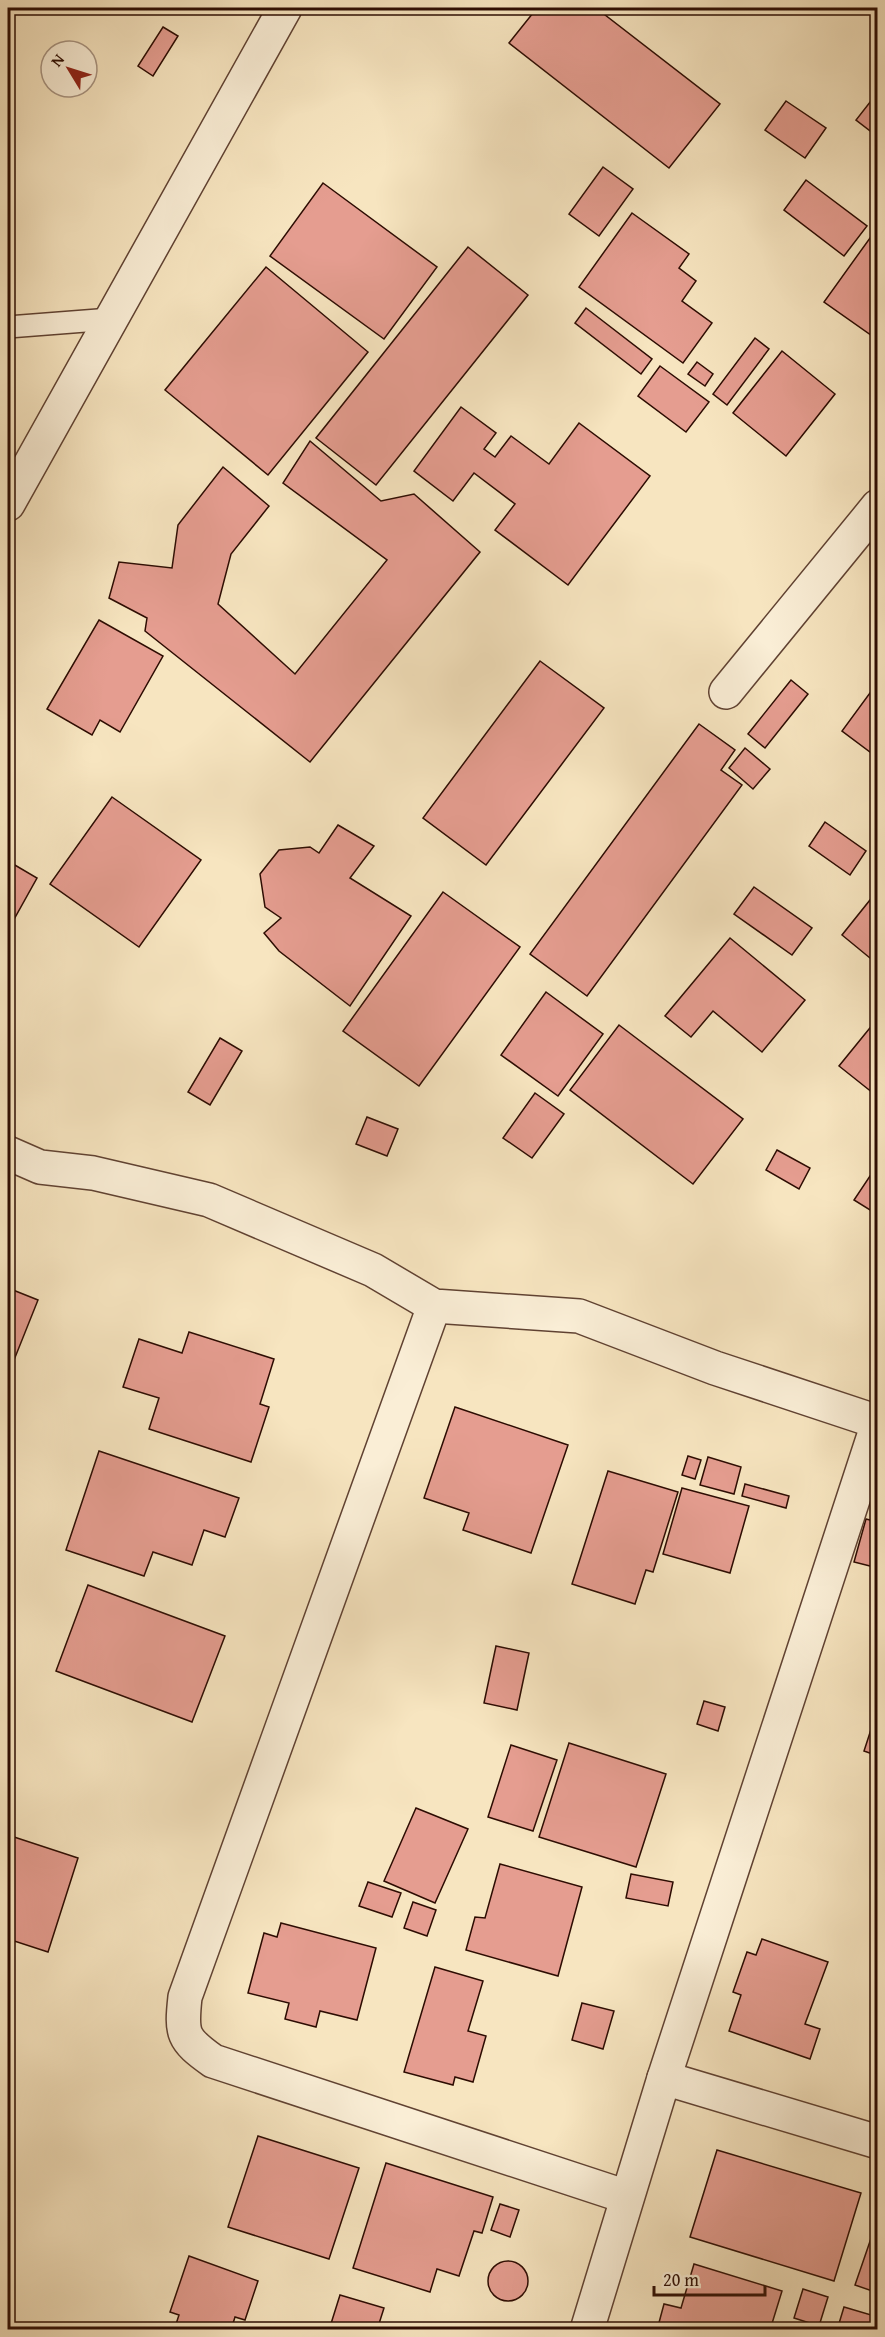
<svg xmlns="http://www.w3.org/2000/svg" width="885" height="2337" viewBox="0 0 885 2337" font-family="'Gentium Book Plus',serif">
<style>
.building{fill:#e59d90;stroke:#2d0c02;stroke-width:1.5}
.lines{fill:none;stroke-linecap:round;stroke-linejoin:round}
.lane-casing{stroke:#604232;stroke-width:24}
.street-casing{stroke:#604232;stroke-width:36}
.lane{stroke:#faeed6;stroke-width:21}
.street{stroke:#faeed6;stroke-width:33}
</style>
<rect width="100%" height="100%" fill="#f7e5c0"/>
<filter id="stains"><feTurbulence type="fractalNoise" baseFrequency=".00333" numOctaves="4"/><feColorMatrix values="0 0 0 0 .2 0 0 0 0 .09 0 0 0 0 .02 0 0 0 .5 -.17"/></filter>
<radialGradient id="worn" r=".72"><stop offset=".6" stop-color="#630" stop-opacity="0"/><stop offset="1" stop-color="#630" stop-opacity=".3"/></radialGradient>
<!-- building -->
<g class="building">
<polygon points="537,8 596,8 720,104 669,168 509,43"/>
<polygon points="163,27 178,36 153,76 138,66"/>
<polygon points="878,92 878,137 856,120"/>
<polygon points="786,101 826,128 805,158 765,130"/>
<polygon points="603,167 633,189 599,236 569,214"/>
<polygon points="806,180 867,226 844,256 784,210"/>
<polygon points="323,183 437,267 384,339 270,256"/>
<polygon points="632,213 689,254 679,268 696,281 682,301 712,323 683,363 579,287"/>
<polygon points="870,238 878,244 878,340 824,302"/>
<polygon points="468,247 528,295 376,485 316,438"/>
<polygon points="266,267 368,352 268,475 165,390"/>
<polygon points="586,308 652,359 641,374 575,323"/>
<polygon points="755,338 769,349 727,405 713,394"/>
<polygon points="782,351 835,394 786,456 733,413"/>
<polygon points="697,362 713,374 705,386 688,374"/>
<polygon points="660,366 709,402 686,432 638,396"/>
<polygon points="461,407 496,433 484,449 495,457 511,436 549,464 579,423 650,476 568,585 495,530 515,504 474,473 453,501 414,471"/>
<polygon points="310,441 381,501 414,494 480,552 310,762 145,631 147,618 109,598 119,562 172,568 178,525 223,467 269,506 231,554 218,604 295,674 387,560 283,483"/>
<polygon points="99,620 163,656 120,732 100,720 92,735 47,709"/>
<polygon points="540,661 604,708 486,865 423,818"/>
<polygon points="791,680 808,694 765,748 748,734"/>
<polygon points="878,682 878,758 842,731"/>
<polygon points="699,724 735,750 721,770 742,785 587,996 530,954"/>
<polygon points="745,748 770,769 753,789 729,768"/>
<polygon points="112,797 201,860 139,947 50,884"/>
<polygon points="825,822 866,851 850,875 809,846"/>
<polygon points="338,825 374,846 350,878 411,916 350,1006 279,951 264,933 281,918 265,907 260,874 279,850 310,847 319,853"/>
<polygon points="8,861 37,878 8,930"/>
<polygon points="754,887 812,928 792,955 734,914"/>
<polygon points="878,890 878,948 870,958 842,935"/>
<polygon points="443,892 520,947 419,1086 343,1031"/>
<polygon points="730,938 805,1000 762,1052 713,1011 691,1037 665,1016"/>
<polygon points="546,992 603,1034 558,1096 501,1055"/>
<polygon points="878,1018 878,1097 839,1066"/>
<polygon points="619,1025 743,1119 693,1184 570,1090"/>
<polygon points="220,1038 242,1051 210,1105 188,1092"/>
<polygon points="535,1093 564,1114 532,1158 503,1138"/>
<polygon points="367,1117 398,1129 387,1156 356,1144"/>
<polygon points="777,1150 810,1168 799,1189 766,1170"/>
<polygon points="870,1176 878,1181 878,1215 854,1200"/>
<polygon points="8,1288 38,1300 8,1375"/>
<polygon points="189,1332 274,1359 260,1404 269,1407 251,1462 149,1429 159,1398 123,1387 139,1339 182,1353"/>
<polygon points="455,1407 568,1445 531,1553 463,1530 469,1513 424,1498"/>
<polygon points="99,1451 239,1498 225,1537 204,1530 192,1565 153,1552 144,1576 66,1550"/>
<polygon points="688,1456 701,1460 695,1479 682,1475"/>
<polygon points="708,1457 741,1467 734,1494 700,1485"/>
<polygon points="608,1471 678,1492 653,1572 646,1570 635,1604 572,1584"/>
<polygon points="745,1484 789,1496 786,1508 742,1496"/>
<polygon points="682,1488 749,1506 730,1573 663,1554"/>
<polygon points="866,1519 878,1522 878,1568 854,1562"/>
<polygon points="88,1585 225,1636 192,1722 56,1671"/>
<polygon points="496,1646 529,1653 517,1710 484,1703"/>
<polygon points="704,1701 725,1707 718,1731 697,1724"/>
<polygon points="878,1708 878,1756 864,1751"/>
<polygon points="569,1743 666,1774 636,1867 539,1837"/>
<polygon points="511,1745 557,1760 533,1831 488,1817"/>
<polygon points="416,1808 468,1829 435,1903 384,1881"/>
<polygon points="8,1835 78,1858 48,1952 8,1939"/>
<polygon points="500,1864 582,1887 558,1976 466,1950 475,1917 485,1918"/>
<polygon points="631,1874 673,1882 668,1906 626,1898"/>
<polygon points="368,1882 401,1893 392,1917 359,1906"/>
<polygon points="413,1902 436,1910 427,1936 404,1928"/>
<polygon points="281,1923 376,1948 357,2020 320,2011 316,2027 285,2019 289,2003 248,1993 264,1933 277,1937"/>
<polygon points="762,1939 828,1962 805,2024 820,2029 810,2059 729,2031 741,1995 733,1992 747,1952 756,1955"/>
<polygon points="435,1967 483,1981 468,2031 486,2036 473,2082 455,2077 453,2085 404,2072"/>
<polygon points="582,2003 614,2011 603,2049 572,2040"/>
<polygon points="258,2136 359,2168 329,2259 228,2227"/>
<polygon points="717,2150 861,2193 834,2281 690,2237"/>
<polygon points="386,2163 493,2197 482,2233 474,2231 459,2276 437,2269 430,2292 353,2268"/>
<polygon points="500,2204 519,2210 510,2237 491,2230"/>
<polygon points="878,2218 878,2293 855,2285"/>
<polygon points="189,2256 258,2281 245,2320 235,2317 231,2330 174,2330 179,2315 170,2312"/>
<circle cx="508" cy="2281" r="20"/>
<polygon points="694,2264 782,2291 770,2330 657,2330 664,2304 681,2308"/>
<polygon points="803,2289 828,2297 819,2326 794,2318"/>
<polygon points="340,2295 384,2308 377,2330 329,2330"/>
<polygon points="844,2307 878,2317 878,2330 837,2330"/>
</g>
<g class="lines">
<!-- lane casing -->
<g class="lane-casing">
<polyline id="lane" points="8,327 111,319"/>
</g>
<!-- street casing -->
<g class="street-casing">
<g id="street">
<polyline points="8,504 285,8"/>
<polyline points="726,692 878,506"/>
<polyline points="8,1153 40,1167 93,1173 209,1200 373,1270 434,1306 579,1316 715,1368 878,1422"/>
<path d="M 434,1306 L 185,1997 C 181,2034 182,2039 213,2061 L 627,2197"/>
<polyline points="878,1423 664,2078 878,2142"/>
<polyline points="587,2330 664,2078"/>
</g>
</g>
<!-- lane -->
<use href="#lane" class="lane"/>
<!-- street -->
<use href="#street" class="street"/>
</g>
<!-- margin -->
<rect width="885" height="2337" fill="none" stroke="#f7e5c0" stroke-width="30"/>
<rect x="9" y="9" width="867" height="2319" fill="none" stroke="#2d0c02" stroke-width="3"/>
<rect x="15" y="15" width="855" height="2307" fill="none" stroke="#2d0c02" stroke-width="1.5"/>
<!-- north arrow -->
<g transform="translate(69 69) rotate(308)"><circle r="28" fill="#faeed6" stroke="#a89481" stroke-width="1.5"/>
<path d="M0-4.5L10 22L0 15L-10 22Z" fill="#8f2418"/>
<text y="-9" font-size="16" font-weight="bold" text-anchor="middle" fill="#2d0c02">N</text>
</g>
<!-- scale -->
<path d="M654 2286v9h111v-9" fill="none" stroke="#2d0c02" stroke-width="3"/>
<text x="663" y="2286" font-size="18" fill="#2d0c02" stroke="#faeed6" stroke-width="4.5" paint-order="stroke">20 m</text>
<rect width="100%" height="100%" filter="url(#stains)"/>
<rect width="100%" height="100%" fill="url(#worn)"/>
</svg>
